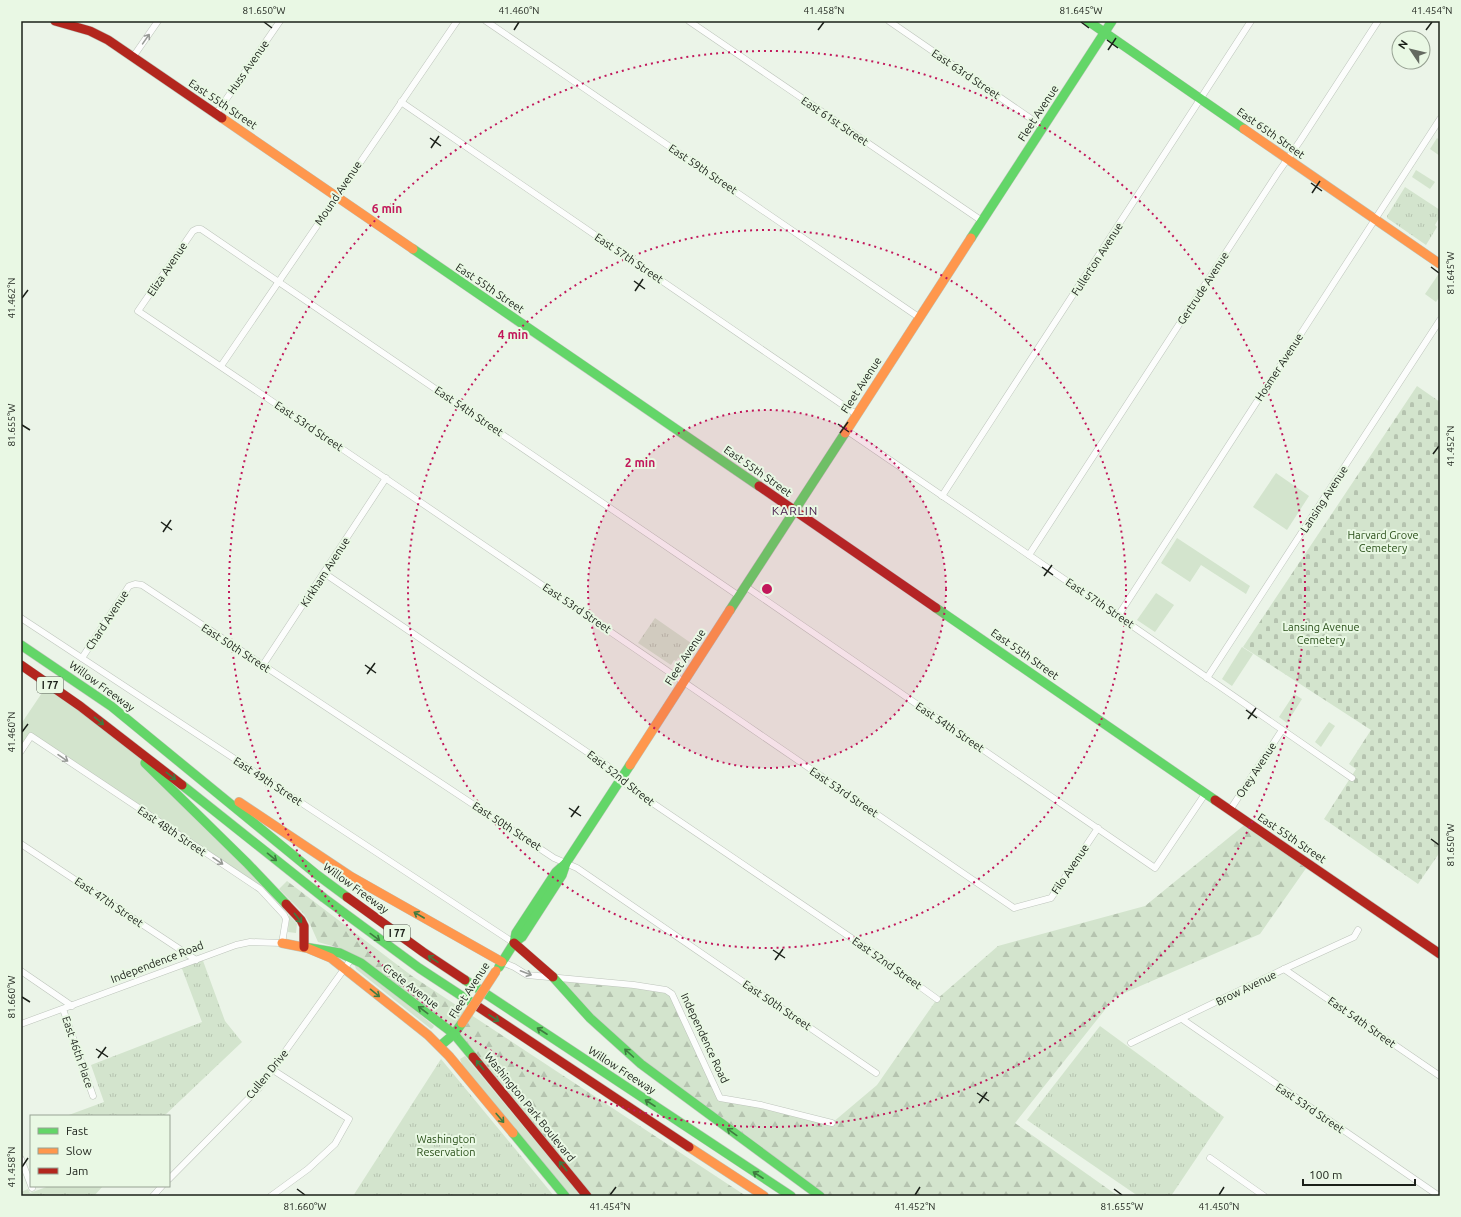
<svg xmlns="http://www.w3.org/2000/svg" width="1461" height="1217" viewBox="0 0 1461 1217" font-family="Ubuntu,sans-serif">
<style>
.green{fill:#d3e4cd}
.forest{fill:url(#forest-firs)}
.cemetery{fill:url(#cemetery-stones)}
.park{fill:url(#park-tufts)}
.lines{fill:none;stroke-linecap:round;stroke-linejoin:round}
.street-casing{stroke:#bdc4bb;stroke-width:7}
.fast-casing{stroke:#bdc4bb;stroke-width:10}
.slow-casing{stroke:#bdc4bb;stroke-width:10}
.jam-casing{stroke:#bdc4bb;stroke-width:10}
.street{stroke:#fcfdfc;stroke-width:6}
.fast{stroke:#63d668;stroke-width:9}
.slow{stroke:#ff974d;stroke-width:9}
.jam{stroke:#b3261e;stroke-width:9}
.slow-bridge-casing{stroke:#bdc4bb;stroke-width:10;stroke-linecap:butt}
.slow-bridge{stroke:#ff974d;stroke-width:9}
.oneway{stroke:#979a96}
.oneway2{stroke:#3f7b40}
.ticks{fill:none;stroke:#1b2019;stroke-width:1.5}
.ring{fill:none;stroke:#c2185b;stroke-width:2;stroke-dasharray:2 4}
.labels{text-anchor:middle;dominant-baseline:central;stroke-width:4;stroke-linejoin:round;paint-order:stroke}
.shield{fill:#e9f8e4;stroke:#596156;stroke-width:1}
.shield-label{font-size:10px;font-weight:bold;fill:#1b2019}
.street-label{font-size:11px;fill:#1b2019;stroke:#e9f8e4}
.park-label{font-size:11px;fill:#294f19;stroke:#e9f8e4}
.neighbourhood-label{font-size:12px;letter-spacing:1px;fill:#441749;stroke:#e9f8e4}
.centre{fill:#c2185b;stroke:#e9f8e4;stroke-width:2}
.ring-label{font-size:12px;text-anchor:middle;font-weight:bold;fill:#c2185b;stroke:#e9f8e4;stroke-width:4;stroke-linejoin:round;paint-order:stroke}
.neatline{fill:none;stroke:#1b2019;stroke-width:1.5}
.ticks-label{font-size:10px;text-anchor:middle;fill:#1b2019}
</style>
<defs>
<pattern id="forest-firs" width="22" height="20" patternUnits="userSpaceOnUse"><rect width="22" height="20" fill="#d3e4cd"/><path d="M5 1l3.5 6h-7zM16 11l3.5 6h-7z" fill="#b5c3af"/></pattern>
<pattern id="cemetery-stones" width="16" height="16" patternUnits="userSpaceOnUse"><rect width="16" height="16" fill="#d3e4cd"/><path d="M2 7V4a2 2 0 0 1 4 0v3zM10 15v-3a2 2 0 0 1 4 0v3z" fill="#b5c3af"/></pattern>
<pattern id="park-tufts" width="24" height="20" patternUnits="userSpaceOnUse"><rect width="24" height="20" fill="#d3e4cd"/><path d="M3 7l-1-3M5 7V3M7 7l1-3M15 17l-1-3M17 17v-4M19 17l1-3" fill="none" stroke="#b5c3af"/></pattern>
</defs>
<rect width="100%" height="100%" fill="#ebf4e8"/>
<!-- green -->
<g class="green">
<polygon points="1437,138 1440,140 1440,156 1430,149"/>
<polygon points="1416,170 1435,182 1430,189 1412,177"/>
<polygon points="1440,272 1440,296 1436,302 1425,294"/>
<polygon points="1276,473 1309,496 1287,530 1253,507"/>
<polygon points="1177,538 1250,586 1246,594 1201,565 1190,582 1161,563"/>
<polygon points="1156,593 1174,605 1155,632 1137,620"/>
<polygon points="1242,647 1253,654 1232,686 1222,679"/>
<polygon points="48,684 117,736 267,883 260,889 31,737 21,751 21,724"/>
<polygon points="1294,694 1302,699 1287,723 1279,717"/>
<polygon points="1329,722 1335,726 1321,747 1315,742"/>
<polygon points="289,915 297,924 296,933 288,932"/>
<polygon points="358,964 434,1026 433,1028 431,1029 356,969 355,966"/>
<polygon points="465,1056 579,1194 577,1196 571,1196 463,1067 460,1059"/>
</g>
<!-- forest -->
<g class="forest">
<polygon points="1248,822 1309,864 1260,934 1115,997 1015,1123 1118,1196 820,1196 641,1064 553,977 634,985 672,994 720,1098 832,1123 877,1085 937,999 998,946 1145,906"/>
<polygon points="287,881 412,976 746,1196 587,1196 463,1044 342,953 339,948 318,942 310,924 304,914 279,889"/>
</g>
<!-- cemetery -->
<polygon class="cemetery" points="1417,386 1440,402 1440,852 1418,884 1324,819 1356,769 1349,764 1371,730 1243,647"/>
<!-- park -->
<g class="park">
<polygon points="1405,187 1440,210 1440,216 1435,225 1437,227 1426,245 1387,218 1387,216"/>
<polygon points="655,618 691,643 681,659 678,658 676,661 674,660 671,665 638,643"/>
<polygon points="202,958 225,1021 242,1042 164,1116 66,1116 104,1102 91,1065 202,1022 181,966"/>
<polygon points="1100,1026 1224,1117 1171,1196 1138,1196 1027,1120"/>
<polygon points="441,1059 554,1196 353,1196"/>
<polygon points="49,1186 103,1186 94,1196 21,1196 21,1192 28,1189 30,1193"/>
</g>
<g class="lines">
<!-- street casing -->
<g class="street-casing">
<g id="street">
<polyline points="486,21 920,318"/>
<polyline points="689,21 982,221"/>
<polyline points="889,21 1043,127"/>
<polyline points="133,57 158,21"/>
<polyline points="401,102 856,414"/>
<polyline points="216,114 280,21"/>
<polyline points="221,366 457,21"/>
<polyline points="846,430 1118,616 1352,778"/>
<polyline points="942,496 1251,21"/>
<polyline points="1029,555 1277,174 1300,141 1378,21"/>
<polyline points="324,573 612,769 629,787 872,952 937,999"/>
<polyline points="745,586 1155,868 1205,794"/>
<path d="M 739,596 L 201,229 L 197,229 L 193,231 L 138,311 C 432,508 722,709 1014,908 L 1051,898 L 1098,828"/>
<polyline points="1118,616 1440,119"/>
<polyline points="21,618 514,943"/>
<polyline points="82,658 129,586 135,584 142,585 554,858 577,868 876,1073"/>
<polyline points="263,665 386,478"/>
<polyline points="1207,678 1440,320"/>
<polyline points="21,751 31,736 260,889 284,915 286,919 282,943 250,942 236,945 21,1024"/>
<polyline points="1230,810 1282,730"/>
<polyline points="21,844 196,960"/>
<polyline points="502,962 514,967 527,975 634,985 666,990 672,994 720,1098 761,1105 832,1123"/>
<polyline points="1284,969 1440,1076"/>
<polyline points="21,971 72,1006"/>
<polyline points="63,1009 93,1096"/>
<polyline points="1182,1019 1439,1196"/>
<polyline points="1131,1043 1284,969 1354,937 1358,930"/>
<polyline points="1210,1158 1264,1196"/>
<polyline points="21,1159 32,1188"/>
<polyline points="169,1179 259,1088 352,958"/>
<polyline points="153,1196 162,1186"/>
<polyline points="271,1196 308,1169 335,1144 349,1119 273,1070"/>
</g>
</g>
<!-- fast casing -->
<g class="fast-casing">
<g id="fast">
<polyline points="1088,21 1244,129"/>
<polyline points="971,238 1112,21"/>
<polyline points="413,249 759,486"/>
<polyline points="936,608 1215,800"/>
<polyline points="730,610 845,433"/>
<polyline points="21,645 111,706 316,874 347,897"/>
<polyline points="145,763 247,863 286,904"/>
<polyline points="182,785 324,898 419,968 474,1004"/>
<polyline points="514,943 516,933 556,872 566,863"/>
<polyline points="304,947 340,953 361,963 454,1034 473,1057"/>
<polyline points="499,967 514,943 522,937 562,875 566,863 630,765"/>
<polyline points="553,977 590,1018 641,1064 820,1196"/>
<polyline points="465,980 791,1196"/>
<polyline points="440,1046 454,1034 462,1023"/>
<polyline points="513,1133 565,1196"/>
</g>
</g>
<!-- slow casing -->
<g class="slow-casing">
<g id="slow">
<polyline points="222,118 413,249"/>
<polyline points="1244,129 1440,264"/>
<polyline points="845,433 971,238"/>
<polyline points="630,765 730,610"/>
<polyline points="239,802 350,876 502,962"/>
<polyline points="282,943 307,948 331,958 428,1035 449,1056 513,1133"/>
<polyline points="689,1147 764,1196"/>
</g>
</g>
<!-- jam casing -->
<g class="jam-casing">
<g id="jam">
<polyline points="55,21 90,31 108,40 222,118"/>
<polyline points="759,486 936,608"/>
<polyline points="21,665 80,706 182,785"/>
<polyline points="1215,800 1440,954"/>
<polyline points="347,897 423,952 465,980"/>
<polyline points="286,904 301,920 304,926 304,947"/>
<polyline points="514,943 553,977"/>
<polyline points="474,1004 689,1147"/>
<polyline points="473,1057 587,1196"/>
</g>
</g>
<!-- street -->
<use href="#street" class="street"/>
<!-- fast -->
<use href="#fast" class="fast"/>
<!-- slow -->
<use href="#slow" class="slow"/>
<!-- jam -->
<use href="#jam" class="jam"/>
<!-- slow-bridge casing -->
<g class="slow-bridge-casing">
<polyline id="slow-bridge" points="462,1023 496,971"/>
</g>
<!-- slow-bridge -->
<use href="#slow-bridge" class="slow-bridge"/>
</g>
<!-- one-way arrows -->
<defs><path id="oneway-shaft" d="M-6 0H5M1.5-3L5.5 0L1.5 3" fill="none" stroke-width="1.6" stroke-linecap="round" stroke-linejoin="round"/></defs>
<g class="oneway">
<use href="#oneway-shaft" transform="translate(146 39) rotate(-55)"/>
<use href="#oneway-shaft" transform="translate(63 758) rotate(34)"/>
<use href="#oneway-shaft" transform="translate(218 861) rotate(34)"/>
<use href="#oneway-shaft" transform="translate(526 973) rotate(21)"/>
</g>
<g class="oneway2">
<use href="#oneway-shaft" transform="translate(99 721) rotate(39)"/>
<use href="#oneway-shaft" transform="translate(171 776) rotate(38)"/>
<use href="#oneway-shaft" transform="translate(272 857) rotate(39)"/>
<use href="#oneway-shaft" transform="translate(419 915) rotate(-150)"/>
<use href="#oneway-shaft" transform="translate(298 918) rotate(52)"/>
<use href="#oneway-shaft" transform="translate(375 937) rotate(36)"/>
<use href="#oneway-shaft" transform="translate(433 959) rotate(-146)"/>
<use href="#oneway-shaft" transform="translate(375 993) rotate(39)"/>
<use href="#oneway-shaft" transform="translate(423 1010) rotate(-143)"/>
<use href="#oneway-shaft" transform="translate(494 1018) rotate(33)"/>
<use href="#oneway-shaft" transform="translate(542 1031) rotate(-147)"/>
<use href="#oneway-shaft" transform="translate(629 1053) rotate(-138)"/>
<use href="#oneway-shaft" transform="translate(480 1065) rotate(-129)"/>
<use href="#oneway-shaft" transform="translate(650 1103) rotate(-147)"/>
<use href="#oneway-shaft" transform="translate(500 1118) rotate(50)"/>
<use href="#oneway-shaft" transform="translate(732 1132) rotate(-144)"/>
<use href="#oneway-shaft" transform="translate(563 1166) rotate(-129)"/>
<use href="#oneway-shaft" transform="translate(758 1175) rotate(-147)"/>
</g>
<!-- ticks -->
<path class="ticks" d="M 264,22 L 272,28M 1081,22 L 1089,28M 514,30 L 519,22M 818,30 L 824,22M 1426,30 L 1432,22M 1107,40 L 1118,48M 1108,50 L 1116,38M 430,138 L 441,146M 431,148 L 439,136M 1311,183 L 1322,191M 1312,193 L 1320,181M 1431,267 L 1439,273M 634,281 L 645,289M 635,291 L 643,279M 22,298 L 28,290M 838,424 L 849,432M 22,425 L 30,430M 840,433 L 848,422M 1433,454 L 1439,446M 161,522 L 172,530M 163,532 L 171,520M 1042,567 L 1053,575M 1044,576 L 1052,565M 365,665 L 376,673M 367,674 L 375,663M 1246,710 L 1257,718M 1248,719 L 1256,708M 22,732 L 28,724M 569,808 L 581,816M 571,817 L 579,806M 1431,839 L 1439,845M 773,950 L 785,958M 775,960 L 783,949M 22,997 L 30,1002M 96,1049 L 108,1057M 98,1058 L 106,1047M 977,1093 L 989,1101M 979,1103 L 987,1092M 22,1167 L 28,1158M 297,1189 L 305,1195M 1114,1189 L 1122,1195M 610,1195 L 616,1187M 915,1195 L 920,1187M 1219,1195 L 1224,1187"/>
<!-- distance rings -->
<circle cx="767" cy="589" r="179" fill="#c2185b" fill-opacity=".12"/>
<g class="ring">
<circle cx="767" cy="589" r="179"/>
<circle cx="767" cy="589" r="359"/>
<circle cx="767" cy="589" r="538"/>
</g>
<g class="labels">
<!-- shield labels -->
<g class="shield">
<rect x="37" y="677" width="26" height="16" rx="3"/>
<rect x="384" y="925" width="26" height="16" rx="3"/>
</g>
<g class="shield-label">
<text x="50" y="685">I 77</text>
<text x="397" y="933">I 77</text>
</g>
<!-- street labels -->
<g class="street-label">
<text transform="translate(248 67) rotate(-55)">Huss Avenue</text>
<text transform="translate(966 74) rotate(34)">East 63rd Street</text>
<text transform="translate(223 104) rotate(34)">East 55th Street</text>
<text transform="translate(1038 113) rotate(-57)">Fleet Avenue</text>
<text transform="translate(835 121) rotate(34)">East 61st Street</text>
<text transform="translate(1271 133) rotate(35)">East 65th Street</text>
<text transform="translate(703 169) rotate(34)">East 59th Street</text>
<text transform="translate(338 193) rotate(-56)">Mound Avenue</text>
<text transform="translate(629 258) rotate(34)">East 57th Street</text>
<text transform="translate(1097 259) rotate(-57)">Fullerton Avenue</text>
<text transform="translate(167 269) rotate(-56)">Eliza Avenue</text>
<text transform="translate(490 288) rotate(34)">East 55th Street</text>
<text transform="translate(1203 288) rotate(-57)">Gertrude Avenue</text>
<text transform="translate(1279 367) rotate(-57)">Hosmer Avenue</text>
<text transform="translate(861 385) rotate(-57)">Fleet Avenue</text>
<text transform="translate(469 411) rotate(34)">East 54th Street</text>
<text transform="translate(309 426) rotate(34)">East 53rd Street</text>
<text transform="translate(758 471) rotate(35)">East 55th Street</text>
<text transform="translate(1324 499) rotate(-57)">Lansing Avenue</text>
<text transform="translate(325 572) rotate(-57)">Kirkham Avenue</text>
<text transform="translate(1100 603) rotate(34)">East 57th Street</text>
<text transform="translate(577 608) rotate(34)">East 53rd Street</text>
<text transform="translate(107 620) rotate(-57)">Chard Avenue</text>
<text transform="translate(236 648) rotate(33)">East 50th Street</text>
<text transform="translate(1025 654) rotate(35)">East 55th Street</text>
<text transform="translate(685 657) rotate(-57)">Fleet Avenue</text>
<text transform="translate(102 686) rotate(36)">Willow Freeway</text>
<text transform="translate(950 727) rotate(34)">East 54th Street</text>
<text transform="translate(1256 770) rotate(-57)">Orey Avenue</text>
<text transform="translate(621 778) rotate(38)">East 52nd Street</text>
<text transform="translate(268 781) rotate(33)">East 49th Street</text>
<text transform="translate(844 792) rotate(34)">East 53rd Street</text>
<text transform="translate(507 826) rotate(33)">East 50th Street</text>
<text transform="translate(172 831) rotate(34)">East 48th Street</text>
<text transform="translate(1292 838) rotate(34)">East 55th Street</text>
<text transform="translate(1070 869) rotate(-56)">Filo Avenue</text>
<text transform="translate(356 888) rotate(36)">Willow Freeway</text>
<text transform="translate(109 902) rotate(34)">East 47th Street</text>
<text transform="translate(157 962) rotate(-21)">Independence Road</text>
<text transform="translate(887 963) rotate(35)">East 52nd Street</text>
<text transform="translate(411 986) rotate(37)">Crete Avenue</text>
<text transform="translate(1246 988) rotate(-26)">Brow Avenue</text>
<text transform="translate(469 990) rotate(-57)">Fleet Avenue</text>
<text transform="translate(777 1005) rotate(34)">East 50th Street</text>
<text transform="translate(1362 1022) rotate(35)">East 54th Street</text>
<text transform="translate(705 1038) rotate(65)">Independence Road</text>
<text transform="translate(78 1052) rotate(71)">East 46th Place</text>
<text transform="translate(622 1070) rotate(33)">Willow Freeway</text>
<text transform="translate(267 1074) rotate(-51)">Cullen Drive</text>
<text transform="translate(530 1107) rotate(51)">Washington Park Boulevard</text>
<text transform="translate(1310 1108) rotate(34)">East 53rd Street</text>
</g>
<!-- park labels -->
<g class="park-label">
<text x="1383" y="535">Harvard Grove<tspan x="1383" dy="13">Cemetery</tspan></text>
<text x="1321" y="627">Lansing Avenue<tspan x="1321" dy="13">Cemetery</tspan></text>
<text x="446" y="1139">Washington<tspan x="446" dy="13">Reservation</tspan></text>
</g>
<!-- neighbourhood labels -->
<g class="neighbourhood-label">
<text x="795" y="510">KARLIN</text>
</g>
</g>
<circle cx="767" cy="589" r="6" class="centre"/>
<g class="ring-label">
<text x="387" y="213">6 min</text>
<text x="513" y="339">4 min</text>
<text x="640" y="467">2 min</text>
</g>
<!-- border -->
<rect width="1461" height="1217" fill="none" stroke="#e9f8e4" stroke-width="44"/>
<!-- legend -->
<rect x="30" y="1115" width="140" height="72" fill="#e9f8e4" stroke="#97a293"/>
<rect x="38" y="1128" width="20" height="6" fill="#63d668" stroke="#97a293"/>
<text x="66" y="1135" font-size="12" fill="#1b2019">Fast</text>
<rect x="38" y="1148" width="20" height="6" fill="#ff974d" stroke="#97a293"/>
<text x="66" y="1155" font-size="12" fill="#1b2019">Slow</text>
<rect x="38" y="1168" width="20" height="6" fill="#b3261e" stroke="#97a293"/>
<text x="66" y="1175" font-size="12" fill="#1b2019">Jam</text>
<!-- north arrow -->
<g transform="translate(1411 50) rotate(305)"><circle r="19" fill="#e9f8e4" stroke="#97a293"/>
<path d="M0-3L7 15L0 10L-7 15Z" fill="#646a61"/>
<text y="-6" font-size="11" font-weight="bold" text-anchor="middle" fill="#1b2019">N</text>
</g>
<!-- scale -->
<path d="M1303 1179v6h112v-6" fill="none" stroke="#1b2019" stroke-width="2"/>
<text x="1309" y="1179" font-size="12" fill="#1b2019" stroke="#e9f8e4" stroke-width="3" paint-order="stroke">100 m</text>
<rect x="22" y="22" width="1417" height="1173" class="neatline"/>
<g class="ticks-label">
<text x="264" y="14">81.650°W</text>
<text x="519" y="14">41.460°N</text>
<text x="824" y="14">41.458°N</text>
<text x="1081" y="14">81.645°W</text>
<text x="1432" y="14">41.454°N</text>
<text transform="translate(1450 273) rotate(-90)" y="4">81.645°W</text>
<text transform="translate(11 298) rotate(-90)" y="4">41.462°N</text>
<text transform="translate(11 425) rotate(-90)" y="4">81.655°W</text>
<text transform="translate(1450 446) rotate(-90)" y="4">41.452°N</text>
<text transform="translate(11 732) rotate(-90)" y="4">41.460°N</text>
<text transform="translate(1450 845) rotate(-90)" y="4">81.650°W</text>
<text transform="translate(11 997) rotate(-90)" y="4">81.660°W</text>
<text transform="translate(11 1167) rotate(-90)" y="4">41.458°N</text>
<text x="305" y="1210">81.660°W</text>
<text x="610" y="1210">41.454°N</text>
<text x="915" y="1210">41.452°N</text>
<text x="1122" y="1210">81.655°W</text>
<text x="1219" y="1210">41.450°N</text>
</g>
</svg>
